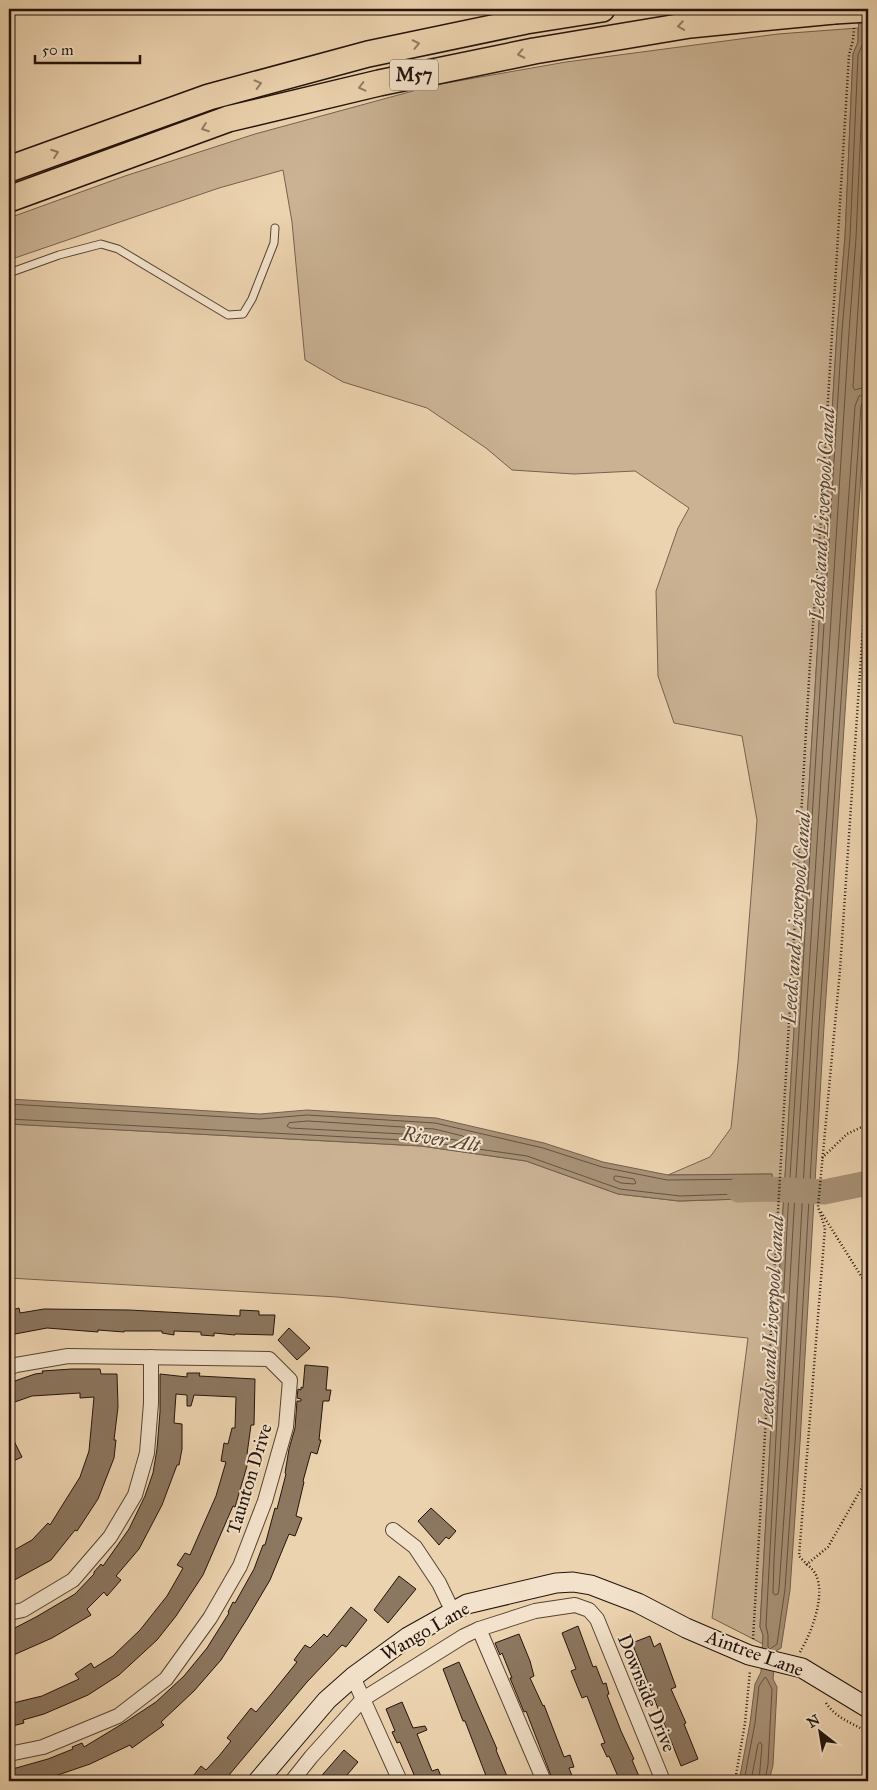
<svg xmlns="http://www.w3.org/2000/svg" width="877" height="1790" viewBox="0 0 877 1790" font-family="'IM FELL Great Primer',serif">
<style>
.green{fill:#cab293;stroke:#76624f}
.water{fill:#a89277;stroke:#735f4c}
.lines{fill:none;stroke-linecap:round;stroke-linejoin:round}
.shore{stroke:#665241;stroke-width:1}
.river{stroke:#a89277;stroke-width:25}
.building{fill:#8c7760;stroke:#23130b}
.service-casing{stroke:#554334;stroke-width:9}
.minor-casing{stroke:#554334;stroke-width:16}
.secondary-casing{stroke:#23130b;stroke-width:21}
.motorway-casing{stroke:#23130b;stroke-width:28}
.path{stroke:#23130b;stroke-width:2.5;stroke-dasharray:1 2.5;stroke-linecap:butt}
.service{stroke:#f3e2cb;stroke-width:7}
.minor{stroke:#f3e2cb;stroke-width:14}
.secondary{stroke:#f3e2cb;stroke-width:19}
.motorway{stroke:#ecd3af;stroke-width:25}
.motorway-bridge-casing{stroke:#23130b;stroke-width:28;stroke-linecap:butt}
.motorway-bridge{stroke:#ecd3af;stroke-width:25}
.oneway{stroke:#927d65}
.labels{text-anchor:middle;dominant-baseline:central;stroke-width:4;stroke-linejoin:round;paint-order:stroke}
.shield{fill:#f3e2cb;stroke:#615145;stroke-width:1}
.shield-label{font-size:18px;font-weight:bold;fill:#23130b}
.street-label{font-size:19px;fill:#23130b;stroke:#f3e2cb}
.water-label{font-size:20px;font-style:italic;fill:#584636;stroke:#f3e2cb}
</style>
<rect width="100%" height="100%" fill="#ecd3af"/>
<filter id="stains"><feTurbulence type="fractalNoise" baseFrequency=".004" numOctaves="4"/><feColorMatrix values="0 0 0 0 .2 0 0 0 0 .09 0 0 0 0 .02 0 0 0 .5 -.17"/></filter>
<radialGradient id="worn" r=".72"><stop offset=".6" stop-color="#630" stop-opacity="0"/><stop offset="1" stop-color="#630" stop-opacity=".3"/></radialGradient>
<!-- green -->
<polygon class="green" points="858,28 858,42 853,54 845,237 837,331 783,1209 760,1627 763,1635 763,1644 712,1618 748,1338 337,1297 9,1278 9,1124 421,1146 526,1161 618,1194 679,1201 773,1198 772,1174 668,1175 710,1157 731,1128 738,1062 757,820 742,736 674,723 658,676 656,591 678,528 689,508 635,471 574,474 512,470 486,448 427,408 343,382 305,360 292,222 283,170 219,188 9,260 9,218 125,176 255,134 435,85 566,62 778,34"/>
<!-- water -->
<g class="water">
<polygon points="859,9 868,9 868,370 824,1026 800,1443 790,1590 781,1648 776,1651 773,1679 777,1687 773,1765 769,1781 739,1781 750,1723 755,1684 761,1672 763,1635 760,1627 783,1209 837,331 845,237 853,54 858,42"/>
<polygon points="9,1099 260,1114 307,1110 436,1118 544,1143 603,1162 668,1175 772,1174 773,1198 679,1201 618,1194 526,1161 421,1146 9,1124"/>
</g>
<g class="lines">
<!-- shore -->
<g class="shore">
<polyline points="863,23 863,43 858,55 850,237 842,331 788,1210 766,1626 768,1635 768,1647 770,1649 777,1644 785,1589 795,1443 819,1025 861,406 863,401 868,400"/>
<polyline points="868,46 864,56 856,238 849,332 794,1210 774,1559 773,1593 775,1595 778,1594 779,1589 789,1443 812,1025 855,406 859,396 868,394"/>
<polyline points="868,152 853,387 855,390 868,386"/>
<polyline points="9,1104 260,1119 307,1115 435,1123 543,1148 602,1167 667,1180 766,1179 767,1181 768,1191 765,1193 680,1196 620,1189 527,1156 422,1141 9,1119"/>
<polygon points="308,1121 434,1129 463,1136 465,1138 462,1141 422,1135 290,1128 287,1126 289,1123"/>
<polygon points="616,1176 634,1179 636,1183 634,1184 621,1183 614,1180 614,1177"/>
<polyline points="744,1781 755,1723 759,1686 765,1677 767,1679 772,1689 768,1764 765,1781"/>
<polyline points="751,1781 758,1744 760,1742 762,1745 759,1781"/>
</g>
<!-- river -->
<polyline class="river" points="739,1190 769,1189 824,1192 868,1183"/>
</g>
<!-- building -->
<g class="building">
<polygon points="19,1308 20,1313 44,1309 129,1310 240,1316 240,1310 259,1311 259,1315 275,1315 273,1335 235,1334 235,1335 214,1333 214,1336 201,1335 201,1332 174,1331 174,1335 162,1333 162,1331 124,1331 124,1332 98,1330 98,1332 47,1328 15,1334 9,1333 9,1311"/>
<polygon points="289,1328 310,1348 297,1360 278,1340"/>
<polygon points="305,1365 328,1367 326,1390 331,1390 329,1401 323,1401 319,1440 321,1440 317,1454 311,1452 303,1481 304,1482 296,1516 302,1518 295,1536 289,1534 270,1580 247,1619 221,1660 194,1691 161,1722 164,1725 132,1748 130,1745 90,1764 52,1777 54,1781 9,1781 9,1770 48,1759 73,1749 72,1747 82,1743 84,1747 127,1721 156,1702 184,1676 207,1648 229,1613 228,1612 233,1602 235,1603 254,1569 263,1545 265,1545 275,1508 277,1509 286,1474 285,1473 289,1449 295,1428 297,1401 301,1401 301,1399 297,1398 298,1389 301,1390 301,1387 303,1388"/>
<polygon points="72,1369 100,1369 101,1374 117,1374 118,1407 114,1440 116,1440 114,1458 98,1499 77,1531 75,1530 51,1560 9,1583 9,1553 32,1540 48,1523 50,1525 80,1477 89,1451 94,1397 80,1398 80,1393 32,1396 9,1404 9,1383 35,1374 43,1373 42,1371"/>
<polygon points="187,1373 200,1373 199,1376 255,1379 254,1425 251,1425 247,1454 249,1454 247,1466 235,1507 233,1506 203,1575 176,1616 157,1640 119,1675 88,1695 44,1714 23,1720 24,1723 9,1727 9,1704 42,1696 79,1679 75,1674 91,1663 94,1668 113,1656 140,1630 167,1596 183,1568 177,1565 185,1553 190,1555 216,1496 226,1462 221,1461 224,1443 228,1444 232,1428 235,1428 236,1397 194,1395 191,1406 187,1406 187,1395 176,1394 174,1423 182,1424 182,1449 179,1465 177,1465 162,1505 139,1549 116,1576 121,1580 107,1596 104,1592 87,1609 91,1615 52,1638 9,1657 9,1631 36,1617 75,1594 94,1574 94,1572 101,1564 103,1566 129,1529 145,1496 153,1473 157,1449 160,1412 160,1374 187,1377"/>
<polygon points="9,1431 22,1457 9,1463"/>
<polygon points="431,1508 456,1531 449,1539 446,1537 439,1545 418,1521"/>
<polygon points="399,1576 416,1589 388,1623 374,1610"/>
<polygon points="351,1607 367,1620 346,1647 342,1645 307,1682 224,1781 189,1781 201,1766 206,1770 219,1756 231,1741 227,1738 251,1708 256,1712 272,1693 297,1662 294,1660 305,1645 310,1648 324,1634 327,1637"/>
<polygon points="578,1626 593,1667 596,1666 603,1684 606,1683 609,1694 607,1695 621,1731 634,1759 632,1760 641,1781 620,1781 609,1756 607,1757 601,1744 605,1743 587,1696 582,1698 571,1671 576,1669 562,1633"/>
<polygon points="519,1634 530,1661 534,1676 530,1678 543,1706 544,1705 564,1757 570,1755 574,1767 569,1768 574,1781 553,1781 526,1711 524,1712 510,1678 512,1678 502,1653 500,1655 495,1643"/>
<polygon points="650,1636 654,1647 660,1643 676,1687 671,1689 686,1723 684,1724 698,1759 681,1766 632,1643"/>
<polygon points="459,1662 497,1749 496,1750 509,1781 488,1781 465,1721 463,1721 443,1669"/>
<polygon points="402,1702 413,1728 425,1726 427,1730 417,1734 432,1771 438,1769 443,1781 409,1781 415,1777 400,1742 397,1743 392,1732 395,1731 386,1709"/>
<polygon points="344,1750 358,1762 342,1781 317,1781"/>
</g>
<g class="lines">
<!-- service casing -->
<g class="service-casing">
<polyline id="service" points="9,273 59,255 101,244 118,249 228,315 243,314 252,299 274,243 275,228"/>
</g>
<!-- minor casing -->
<g class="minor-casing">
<g id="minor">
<polyline points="9,1368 16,1365 68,1356 269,1359 290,1380 286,1427 265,1501 240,1566 210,1618 166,1679 118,1716 43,1747 9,1754"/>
<polyline points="393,1530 415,1547 439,1583 453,1612"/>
<polyline points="9,1613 23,1610 73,1580 110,1537 135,1495 147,1453 151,1403 151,1357"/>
<polyline points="479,1629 544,1781"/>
<polyline points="353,1677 400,1781"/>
<polyline points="292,1781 311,1757 363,1699 464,1636 479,1629 535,1611 575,1605 589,1610 597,1619 663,1781"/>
</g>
</g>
<!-- secondary casing -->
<g class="secondary-casing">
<polyline id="secondary" points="258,1781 327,1700 353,1677 408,1637 467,1604 556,1583 573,1582 591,1585 638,1603 686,1628 749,1655 802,1668 868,1708"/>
</g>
<!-- motorway casing -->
<g class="motorway-casing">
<g id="motorway">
<polyline points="9,169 209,97 368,54 526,21 602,9"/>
<polyline points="9,199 228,119 379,83 534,51 690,25 834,11"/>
</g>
</g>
<!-- path -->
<g class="path">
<polyline points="862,636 868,632"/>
<polyline points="822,1158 847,1134 868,1124"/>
<polyline points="821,1212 868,1287"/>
<polyline points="806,1565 828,1547 868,1477"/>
<polyline points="753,1639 810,663 819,548 849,55 853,40 854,28"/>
<path d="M 800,1652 C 811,1634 827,1594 815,1573 C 811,1567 804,1562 799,1556 L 825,1228 L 818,1207 L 840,970 L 864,612 L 868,606"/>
<path d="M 826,1703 C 837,1719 851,1722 867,1732"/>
<polyline points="868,1730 867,1732 868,1753"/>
<polyline points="735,1781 745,1723 750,1671"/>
</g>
<!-- service -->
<use href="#service" class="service"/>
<!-- minor -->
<use href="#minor" class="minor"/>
<!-- secondary -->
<use href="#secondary" class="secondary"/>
<!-- motorway -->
<use href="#motorway" class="motorway"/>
<!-- motorway-bridge casing -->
<g class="motorway-bridge-casing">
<polyline id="motorway-bridge" points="834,11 868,9"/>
</g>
<!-- motorway-bridge -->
<use href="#motorway-bridge" class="motorway-bridge"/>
</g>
<!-- one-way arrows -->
<defs><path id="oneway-chevron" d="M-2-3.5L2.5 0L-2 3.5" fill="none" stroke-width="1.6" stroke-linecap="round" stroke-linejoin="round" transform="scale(1.25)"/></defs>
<g class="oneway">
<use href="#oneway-chevron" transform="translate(681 26) rotate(171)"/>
<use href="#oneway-chevron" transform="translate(416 44) rotate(-12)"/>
<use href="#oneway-chevron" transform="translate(521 54) rotate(168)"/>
<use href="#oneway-chevron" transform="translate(258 84) rotate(-15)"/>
<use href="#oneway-chevron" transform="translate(362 87) rotate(166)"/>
<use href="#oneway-chevron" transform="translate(205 128) rotate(160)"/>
<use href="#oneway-chevron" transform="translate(55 153) rotate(-20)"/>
</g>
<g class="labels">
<!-- shield labels -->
<rect class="shield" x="390" y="59.5" width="48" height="31" rx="4"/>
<g class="shield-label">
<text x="414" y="75">M57</text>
</g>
<!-- street labels -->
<g class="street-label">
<text transform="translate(249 1479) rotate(-73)">Taunton Drive</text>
<text transform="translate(425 1631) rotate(-30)">Wango Lane</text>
<text transform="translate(755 1653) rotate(20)">Aintree Lane</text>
<text transform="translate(647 1693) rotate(68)">Downside Drive</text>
</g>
<!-- water labels -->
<g class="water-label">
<text transform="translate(822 514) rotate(-87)">Leeds and Liverpool Canal</text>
<text transform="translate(796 918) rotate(-86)">Leeds and Liverpool Canal</text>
<text transform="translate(441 1139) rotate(9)">River Alt</text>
<text transform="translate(771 1322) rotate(-87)">Leeds and Liverpool Canal</text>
</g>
</g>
<!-- margin -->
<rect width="877" height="1790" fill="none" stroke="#ecd3af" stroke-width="30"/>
<rect x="10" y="10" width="857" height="1770" fill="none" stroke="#23130b" stroke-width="2.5"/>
<rect x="15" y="15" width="847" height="1760" fill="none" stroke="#23130b"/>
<!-- north arrow -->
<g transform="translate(820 1732) rotate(329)" stroke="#f3e2cb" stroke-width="4" paint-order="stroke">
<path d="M0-4L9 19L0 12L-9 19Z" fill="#23130b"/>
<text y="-8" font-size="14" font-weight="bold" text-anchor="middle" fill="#23130b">N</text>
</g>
<!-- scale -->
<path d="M35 55v8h105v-8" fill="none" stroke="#23130b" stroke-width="2.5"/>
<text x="42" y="55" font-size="15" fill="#23130b" stroke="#f3e2cb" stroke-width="4" paint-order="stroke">50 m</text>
<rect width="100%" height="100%" filter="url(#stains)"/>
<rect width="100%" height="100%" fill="url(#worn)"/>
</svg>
